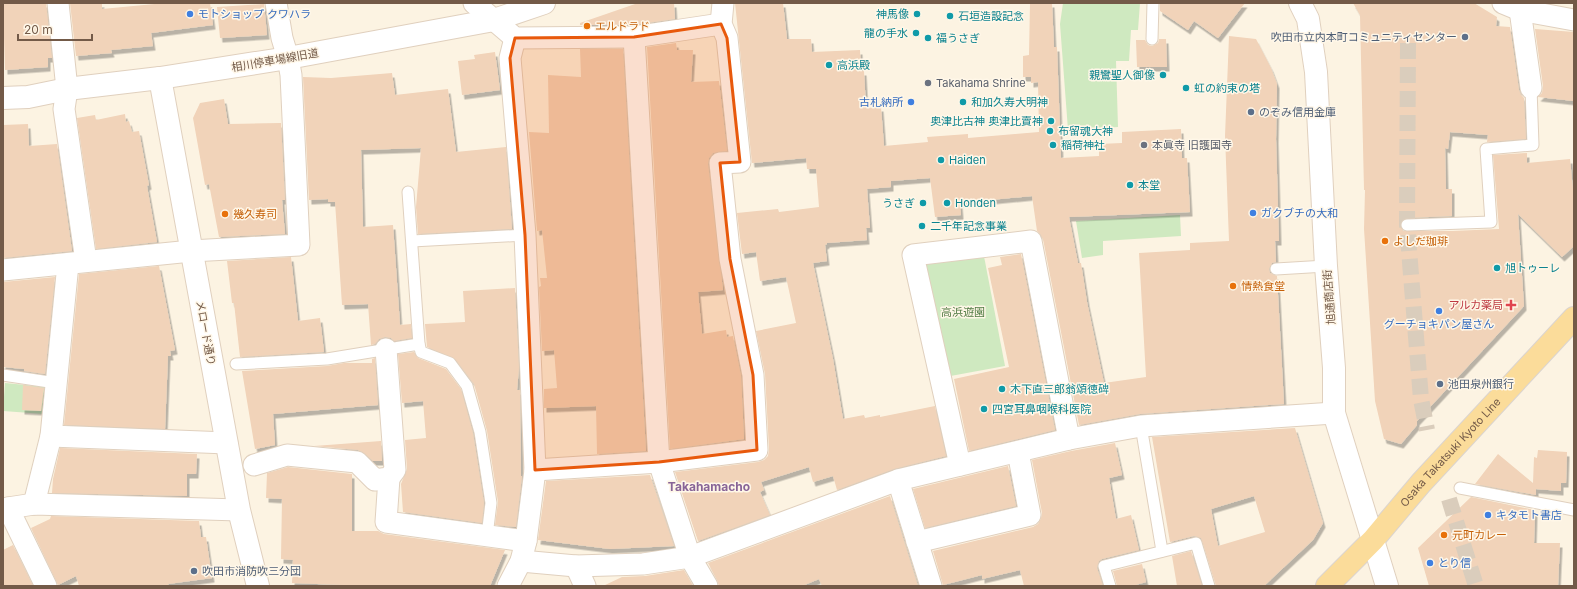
<svg xmlns="http://www.w3.org/2000/svg" width="1577" height="589" viewBox="0 0 1577 589" font-family="Inter,'Noto Sans JP',sans-serif">
<style>
.green{fill:#cfe9c0}
.building{fill:#f1d3b9;fill-rule:evenodd;filter:url(#shadow)}
.lines{fill:none;stroke-linecap:round;stroke-linejoin:round}
.pedestrian-tunnel{stroke:#dacdbc;stroke-width:16;stroke-dasharray:16 8;stroke-linecap:butt}
.service-casing{stroke:#e0d0be;stroke-width:13}
.minor-casing{stroke:#e0d0be;stroke-width:23}
.tertiary-casing{stroke:#e0d0be;stroke-width:24}
.primary-casing{stroke:#dbd4cf;stroke-width:24}
.service{stroke:#fff;stroke-width:11}
.minor{stroke:#fff;stroke-width:21}
.tertiary{stroke:#fff;stroke-width:22}
.primary{stroke:#fbdc9a;stroke-width:22}
.marked{fill:#e8590c;fill-opacity:0.2;stroke:#e8590c;stroke-width:3;stroke-linejoin:round}
.shop-dot{fill:#3f7fe0;stroke:#fff7e8;stroke-width:1.5}
.culture-dot{fill:#0f9aa8;stroke:#fff7e8;stroke-width:1.5}
.food-dot{fill:#e8710a;stroke:#fff7e8;stroke-width:1.5}
.service-dot{fill:#5c6f8a;stroke:#fff7e8;stroke-width:1.5}
.worship-dot{fill:#6b7280;stroke:#fff7e8;stroke-width:1.5}
.health-dot{fill:#e0444e;stroke:#fff7e8;stroke-width:1.5}
.labels{text-anchor:middle;dominant-baseline:central;stroke-width:3;stroke-linejoin:round;paint-order:stroke}
.shop-label{font-size:11px;fill:#366cbe;stroke:#fff7e8;text-anchor:start}
.culture-label{font-size:11px;fill:#0d838f;stroke:#fff7e8;text-anchor:start}
.food-label{font-size:11px;fill:#c56008;stroke:#fff7e8;text-anchor:start}
.service-label{font-size:11px;fill:#4e5e75;stroke:#fff7e8;text-anchor:start}
.street-label{font-size:11px;fill:#735a48;stroke:#fff7e8}
.worship-label{font-size:11px;fill:#5b616d;stroke:#fff7e8;text-anchor:start}
.health-label{font-size:11px;fill:#be3a42;stroke:#fff7e8;text-anchor:end}
.park-label{font-size:11px;fill:#4e7941;stroke:#fff7e8}
.neighbourhood-label{font-size:12px;font-weight:bold;fill:#886497;stroke:#fff7e8}
</style>
<defs>
<filter id="shadow"><feDropShadow dx="2.5" dy="4.5" stdDeviation="0" flood-color="#0004"/></filter>
</defs>
<rect width="100%" height="100%" fill="#fcf3e2"/>
<!-- green -->
<g class="green">
<polygon points="1063,3 1140,3 1138,30 1131,30 1129,61 1116,61 1118,127 1068,130 1060,24"/>
<polygon points="1180,215 1181,236 1103,241 1103,255 1082,258 1076,221"/>
<polygon points="983,251 1005,366 945,377 922,263"/>
<polygon points="5,383 46,387 44,414 3,411"/>
</g>
<!-- building -->
<g class="building">
<polygon points="3,3 46,3 52,58 48,58 48,67 5,70"/>
<polygon points="70,3 102,3 102,9 165,3 210,3 213,25 151,33 153,46 111,50 112,53 76,56"/>
<polygon points="638,3 674,3 675,19 633,25 580,25 580,23"/>
<polygon points="735,3 783,3 787,39 811,39 812,52 860,50 861,71 864,71 866,108 881,107 884,146 928,142 927,137 968,134 968,138 1039,132 1038,82 1031,83 1031,77 1023,77 1023,56 1029,55 1030,3 1052,3 1054,47 1057,47 1061,158 1099,156 1099,144 1122,143 1122,132 1181,129 1182,158 1187,158 1190,212 1069,217 1078,263 1081,263 1087,302 1104,383 1146,377 1139,253 1190,250 1190,243 1229,241 1225,136 1229,36 1256,39 1271,68 1277,84 1276,139 1279,241 1275,241 1276,262 1272,263 1269,269 1270,273 1277,276 1284,404 1140,414 1079,425 1043,239 1040,234 1037,231 1032,196 960,203 961,215 935,217 930,178 891,181 891,187 867,189 870,228 866,228 867,240 827,243 827,244 825,245 827,261 813,263 833,359 843,419 864,415 865,418 880,415 880,417 935,406 946,456 894,469 837,490 833,476 813,482 809,467 761,482 764,490 760,492 770,515 698,541 675,472 758,462 764,460 768,456 769,449 765,374 756,331 796,323 786,277 760,281 756,252 742,254 737,213 778,209 779,212 819,207 816,169 807,169 806,158 752,163"/>
<polygon points="1160,3 1245,3 1218,38 1194,21 1188,30 1160,11"/>
<polygon points="1353,3 1474,3 1497,17 1496,26 1510,27 1519,90 1521,95 1524,98 1526,139 1487,142 1488,135 1450,132 1448,149 1445,148 1446,189 1452,189 1452,216 1406,218 1401,221 1400,225 1403,231 1452,231 1499,229 1493,155 1527,153 1527,163 1570,159 1574,200 1574,246 1562,257 1518,214 1524,306 1417,421 1417,425 1401,444 1384,439 1375,401 1364,229 1365,190 1364,190 1360,15"/>
<polygon points="264,4 267,35 220,38 217,7"/>
<polygon points="1535,29 1574,32 1574,101 1538,97 1542,93 1543,86"/>
<polygon points="1159,39 1166,39 1167,67 1137,67 1136,40 1145,40 1148,45 1152,46 1158,43"/>
<polygon points="676,43 677,50 693,50 691,82 719,81 727,151 713,153 709,158 708,164 723,290 698,292 702,334 726,330 727,337 733,336 741,376 744,439 670,449 647,47"/>
<polygon points="580,49 623,49 646,451 597,454 596,406 544,408 544,389 557,388 554,350 542,351 539,287 541,286 540,278 547,278 542,230 537,231 529,132 549,133 548,75 581,77"/>
<polygon points="495,52 500,90 462,95 458,61 475,59 474,55"/>
<polygon points="392,73 395,95 448,89 456,152 506,147 512,229 418,234 416,207 421,148 361,150 363,227 393,225 400,325 411,324 412,338 394,341 391,338 385,337 379,339 375,344 371,345 368,304 342,305 335,202 328,202 328,199 309,200 303,77 331,78"/>
<polygon points="224,99 228,124 281,123 285,200 282,200 285,234 219,237 209,184 205,185 193,118 200,103"/>
<polygon points="125,114 126,122 129,121 132,132 139,131 149,185 147,186 157,242 96,249 77,118 95,115 96,120"/>
<polygon points="28,124 29,146 57,144 72,251 3,258 3,125"/>
<polygon points="1021,254 1055,430 969,451 954,379 1009,367 988,268 1002,265 1000,257"/>
<polygon points="291,257 298,321 320,318 324,352 240,357 234,303 232,303 227,261"/>
<polygon points="159,266 175,350 170,351 171,356 168,356 165,429 64,425 79,274"/>
<polygon points="55,277 45,374 24,371 24,369 3,367 3,282"/>
<polygon points="515,288 519,368 517,390 520,390 521,476 522,476 516,527 495,525 498,502 487,431 474,384 455,359 427,347 425,324 465,322 463,291"/>
<polygon points="414,352 418,358 446,369 461,389 473,433 484,503 482,523 403,512 401,484 407,469 405,440 426,438 423,401 402,403 398,354"/>
<polygon points="375,358 378,405 273,414 275,445 255,449 242,371 327,366 344,363 372,363 372,359"/>
<polygon points="23,385 44,388 41,411 22,410"/>
<path d="M 1295,428 L 1323,523 L 1313,540 L 1264,586 L 1216,586 L 1201,538 L 1194,536 L 1170,542 L 1152,437 ZM 1254,496 L 1265,532 L 1218,546 L 1211,509 Z"/>
<polygon points="381,441 382,461 373,461 365,454 358,450 314,446"/>
<polygon points="1115,443 1122,475 1109,478 1116,519 1131,515 1139,550 1102,559 1099,561 1097,568 1103,586 1024,586 1020,570 982,579 982,575 943,585 933,551 1033,527 1038,524 1041,518 1042,513 1032,460 1071,451"/>
<polygon points="60,448 197,454 196,474 187,474 187,496 52,493 53,479"/>
<polygon points="1538,450 1567,452 1566,483 1561,483 1561,491 1536,489 1536,495 1475,484 1498,454 1533,483 1534,457 1537,458"/>
<polygon points="1008,466 1016,506 925,528 913,489"/>
<polygon points="288,467 352,474 352,531 378,531 384,534 505,550 490,586 343,586 343,585 292,583 293,560 281,559 282,499 266,498 267,473"/>
<polygon points="650,475 674,546 610,549 538,540 546,481"/>
<polygon points="890,496 918,586 822,586 819,579 802,586 719,586 717,580 708,563"/>
<polygon points="1471,497 1535,510 1534,543 1560,543 1558,586 1429,586 1418,548"/>
<polygon points="51,516 199,521 201,537 206,537 212,578 168,584 169,586 79,586 76,576 58,585 31,528 50,519"/>
<polygon points="13,545 33,586 3,586 3,550"/>
<polygon points="1191,551 1202,586 1177,586 1172,556"/>
<polygon points="1142,564 1146,582 1132,586 1117,586 1113,571"/>
<polygon points="684,570 693,586 603,586 622,577 645,576"/>
</g>
<g class="lines">
<!-- pedestrian-tunnel -->
<g class="pedestrian-tunnel">
<polyline points="1408,43 1407,225 1421,399 1427,430"/>
<polyline points="1449,499 1476,586"/>
</g>
<!-- service casing -->
<g class="service-casing">
<g id="service">
<polyline points="1152,39 1153,3"/>
<polyline points="408,192 419,344"/>
<polyline points="1407,225 1491,222 1486,149 1533,145 1531,88"/>
<polyline points="412,241 525,235"/>
<polyline points="1276,269 1326,266"/>
<polyline points="236,364 327,359 419,344 421,352 450,363 467,386 480,432 491,503 487,536"/>
<polyline points="3,375 56,383"/>
<polyline points="1141,426 1162,551"/>
<polyline points="1460,488 1574,510"/>
<polyline points="1110,586 1104,566 1196,543 1209,586"/>
</g>
</g>
<!-- minor casing -->
<g class="minor-casing">
<g id="minor">
<polyline points="58,3 67,89 64,109 86,261"/>
<polyline points="474,3 515,38 634,37 721,24"/>
<polyline points="1503,3 1520,10 1574,20"/>
<polyline points="1520,10 1531,88"/>
<polyline points="634,37 659,462 690,557 707,586"/>
<polyline points="3,270 191,251 299,245 291,75 288,58 282,38 276,3"/>
<polyline points="51,436 227,443"/>
<polyline points="254,465 287,455 357,462 375,480 389,478 395,470 386,349"/>
<polyline points="960,465 913,255 1031,241 1069,439"/>
<polyline points="535,470 659,462 757,450 753,375 730,259 720,163 740,162 727,38 721,24 723,3"/>
<polyline points="389,478 386,522 526,541"/>
<polyline points="898,480 931,586"/>
<polyline points="34,504 51,436 68,264"/>
<polyline points="8,508 34,504 239,510"/>
<polyline points="3,509 8,508 46,586"/>
<polyline points="917,542 1030,515 1018,452"/>
<polyline points="521,561 576,566 643,564 690,557 898,480 1069,439 1141,426 1334,413"/>
<polyline points="576,566 585,586"/>
<polyline points="508,586 521,561 526,541 535,470 525,235 510,58 515,38"/>
</g>
</g>
<!-- tertiary casing -->
<g class="tertiary-casing">
<g id="tertiary">
<polyline points="1300,3 1308,19 1316,72 1326,266 1334,368 1334,413 1387,586"/>
<polyline points="160,78 239,510 258,586"/>
<polyline points="3,98 28,97 67,89 160,78 288,58 494,20 544,3"/>
</g>
</g>
<!-- primary casing -->
<g class="primary-casing">
<g id="primary">
<path id="s1" d="M 1327,586 L 1373,540 L 1421,483 L 1574,318"/>
</g>
</g>
<!-- service -->
<use href="#service" class="service"/>
<!-- minor -->
<use href="#minor" class="minor"/>
<!-- tertiary -->
<use href="#tertiary" class="tertiary"/>
<!-- primary -->
<use href="#primary" class="primary"/>
</g>
<!-- marked area -->
<path class="marked" d="M 721,24 L 727,38 L 740,162 L 720,163 L 730,259 L 753,375 L 757,450 L 659,462 L 535,470 L 525,235 L 510,58 L 515,38 L 634,37 Z"/>
<!-- markers -->
<g class="shop-dot">
<circle cx="190" cy="14" r="4"/>
<circle cx="911" cy="102" r="4"/>
<circle cx="1253" cy="213" r="4"/>
<circle cx="1439" cy="311" r="4"/>
<circle cx="1488" cy="515" r="4"/>
<circle cx="1430" cy="563" r="4"/>
</g>
<g class="culture-dot">
<circle cx="917" cy="14" r="4"/>
<circle cx="950" cy="16" r="4"/>
<circle cx="916" cy="33" r="4"/>
<circle cx="928" cy="38" r="4"/>
<circle cx="829" cy="65" r="4"/>
<circle cx="1163" cy="75" r="4"/>
<circle cx="1186" cy="88" r="4"/>
<circle cx="963" cy="102" r="4"/>
<circle cx="1051" cy="121" r="4"/>
<circle cx="1050" cy="131" r="4"/>
<circle cx="1053" cy="145" r="4"/>
<circle cx="941" cy="160" r="4"/>
<circle cx="1130" cy="185" r="4"/>
<circle cx="923" cy="203" r="4"/>
<circle cx="947" cy="203" r="4"/>
<circle cx="922" cy="226" r="4"/>
<circle cx="1497" cy="268" r="4"/>
<circle cx="1002" cy="389" r="4"/>
<circle cx="984" cy="409" r="4"/>
</g>
<g class="food-dot">
<circle cx="587" cy="26" r="4"/>
<circle cx="225" cy="214" r="4"/>
<circle cx="1385" cy="241" r="4"/>
<circle cx="1233" cy="286" r="4"/>
<circle cx="1444" cy="535" r="4"/>
</g>
<g class="service-dot">
<circle cx="1465" cy="37" r="4"/>
<circle cx="1251" cy="112" r="4"/>
<circle cx="1440" cy="384" r="4"/>
<circle cx="194" cy="571" r="4"/>
</g>
<g class="worship-dot">
<circle cx="928" cy="83" r="4"/>
<circle cx="1144" cy="145" r="4"/>
</g>
<path class="health-dot" d="M1509 299h4v4h4v4h-4v4h-4v-4h-4v-4h4z"/>
<g class="labels">
<!-- shop labels -->
<g class="shop-label">
<text x="198" y="14">モトショップ クワハラ</text>
<text x="903" y="102" text-anchor="end">古札納所</text>
<text x="1261" y="213">ガクブチの大和</text>
<text x="1439" y="324" text-anchor="middle">グーチョキパン屋さん</text>
<text x="1496" y="515">キタモト書店</text>
<text x="1438" y="563">とり信</text>
</g>
<!-- culture labels -->
<g class="culture-label">
<text x="909" y="14" text-anchor="end">神馬像</text>
<text x="958" y="16">石垣造設記念</text>
<text x="908" y="33" text-anchor="end">龍の手水</text>
<text x="936" y="38">福うさぎ</text>
<text x="837" y="65">高浜殿</text>
<text x="1155" y="75" text-anchor="end">親鸞聖人御像</text>
<text x="1194" y="88">虹の約束の塔</text>
<text x="971" y="102">和加久寿大明神</text>
<text x="1043" y="121" text-anchor="end">奥津比古神 奥津比賣神</text>
<text x="1058" y="131">布留魂大神</text>
<text x="1061" y="145">稲荷神社</text>
<text x="949" y="160">Haiden</text>
<text x="1138" y="185">本堂</text>
<text x="915" y="203" text-anchor="end">うさぎ</text>
<text x="955" y="203">Honden</text>
<text x="930" y="226">二千年記念事業</text>
<text x="1505" y="268">旭トゥーレ</text>
<text x="1010" y="389">木下直三郎翁頌徳碑</text>
<text x="992" y="409">四宮耳鼻咽喉科医院</text>
</g>
<!-- food labels -->
<g class="food-label">
<text x="595" y="26">エルドラド</text>
<text x="233" y="214">幾久寿司</text>
<text x="1393" y="241">よしだ珈琲</text>
<text x="1241" y="286">情熱食堂</text>
<text x="1452" y="535">元町カレー</text>
</g>
<!-- service labels -->
<g class="service-label">
<text x="1457" y="37" text-anchor="end">吹田市立内本町コミュニティセンター</text>
<text x="1259" y="112">のぞみ信用金庫</text>
<text x="1448" y="384">池田泉州銀行</text>
<text x="202" y="571">吹田市消防吹三分団</text>
</g>
<!-- street labels -->
<g class="street-label">
<text transform="translate(275 60) rotate(-10)">相川停車場線旧道</text>
<text transform="translate(1329 297) rotate(-94)">旭通商店街</text>
<text transform="translate(206 333) rotate(80)">メロード通り</text>
<text stroke="none"><textPath href="#s1" startOffset="182">Osaka Takatsuki Kyoto Line</textPath></text>
</g>
<!-- worship labels -->
<g class="worship-label">
<text x="936" y="83">Takahama Shrine</text>
<text x="1152" y="145">本眞寺 旧護国寺</text>
</g>
<!-- health labels -->
<g class="health-label">
<text x="1503" y="305">アルカ薬局</text>
</g>
<!-- park labels -->
<g class="park-label">
<text x="963" y="312">高浜遊園</text>
</g>
<!-- neighbourhood labels -->
<g class="neighbourhood-label">
<text x="709" y="486">Takahamacho</text>
</g>
</g>
<!-- border -->
<rect width="1577" height="589" fill="none" stroke="#735a48" stroke-width="8"/>
<!-- scale -->
<path d="M18 34v6h74v-6" fill="none" stroke="#735a48" stroke-width="2"/>
<text x="24" y="34" font-size="12" fill="#735a48" stroke="#fff7e8" stroke-width="3" paint-order="stroke">20 m</text>
</svg>
